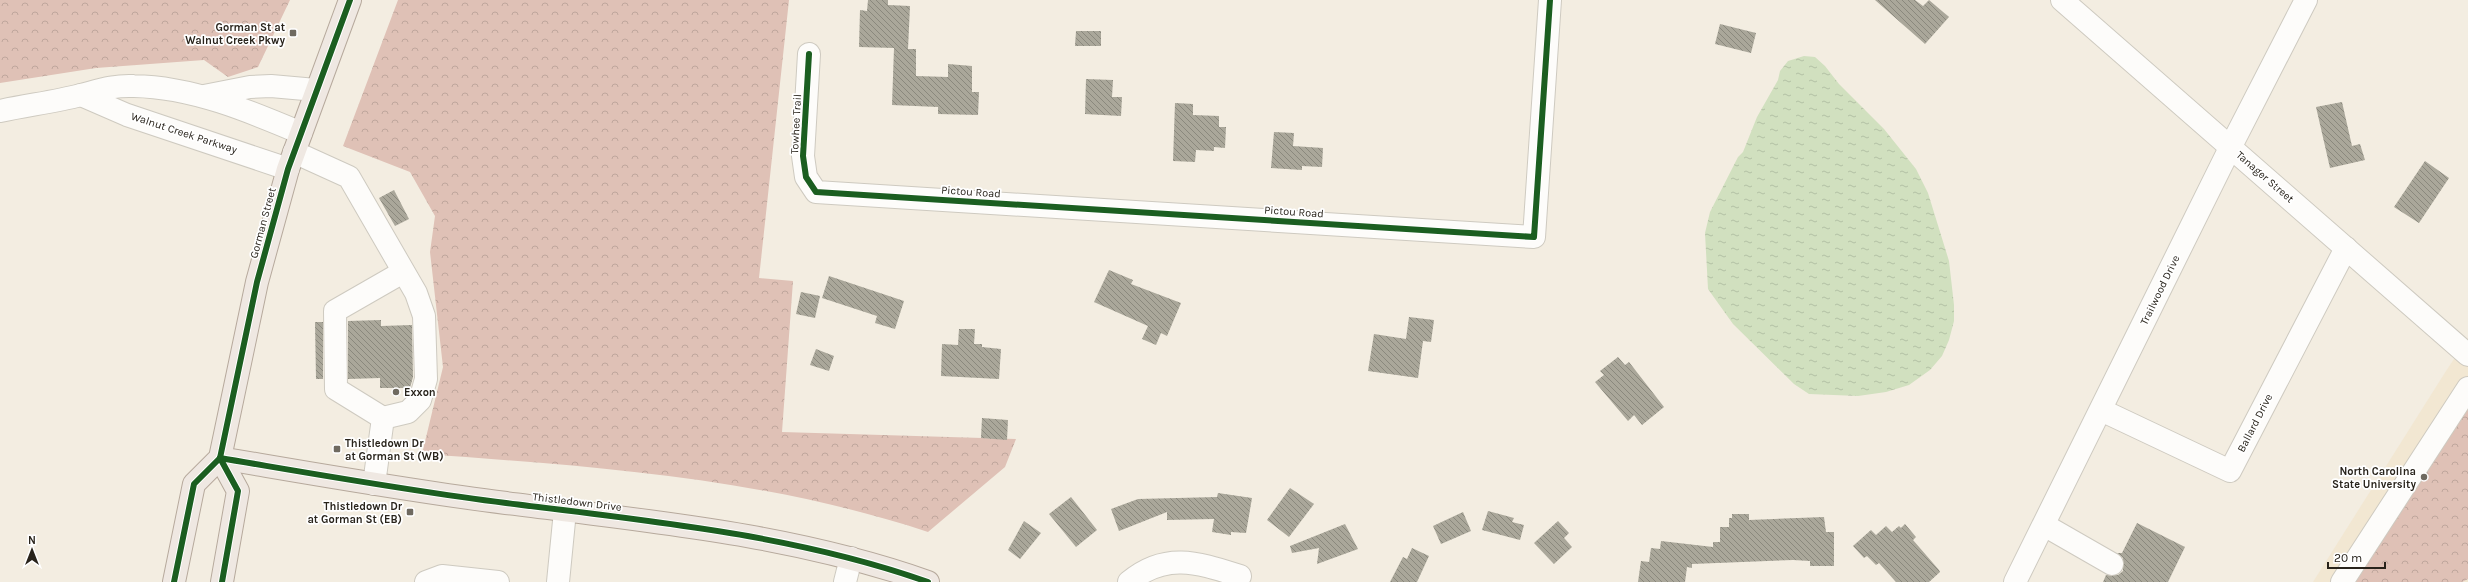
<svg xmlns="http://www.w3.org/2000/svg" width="2468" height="582" viewBox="0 0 2468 582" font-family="Karla,sans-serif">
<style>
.built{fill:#f2e7d2}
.forest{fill:url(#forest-crowns)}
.water{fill:url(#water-ripples)}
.building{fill:url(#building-back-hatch)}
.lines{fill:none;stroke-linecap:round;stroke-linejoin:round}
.minor-casing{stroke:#cecac0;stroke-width:24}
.major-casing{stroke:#b6a99c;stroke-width:24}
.minor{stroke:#fdfcfa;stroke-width:22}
.major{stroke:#efe8e2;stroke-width:22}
.cycleway-casing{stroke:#fff;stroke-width:8}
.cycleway{stroke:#1b5e20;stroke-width:6}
.poi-dot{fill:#6f6a60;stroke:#fff;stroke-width:1.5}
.labels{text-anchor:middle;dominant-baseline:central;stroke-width:3.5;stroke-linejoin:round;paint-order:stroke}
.poi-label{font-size:11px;font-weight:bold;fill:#28231b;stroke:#fff;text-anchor:end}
.street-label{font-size:11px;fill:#28231b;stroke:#fff}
</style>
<defs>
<pattern id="forest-crowns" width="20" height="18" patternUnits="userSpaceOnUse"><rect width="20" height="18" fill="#dfc1b6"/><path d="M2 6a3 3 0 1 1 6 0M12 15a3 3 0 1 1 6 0" fill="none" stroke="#bfa69c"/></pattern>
<pattern id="water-ripples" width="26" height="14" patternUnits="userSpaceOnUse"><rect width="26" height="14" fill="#d1e0bf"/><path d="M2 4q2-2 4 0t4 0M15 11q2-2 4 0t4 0" fill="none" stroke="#b3c0a4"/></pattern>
<pattern id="building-back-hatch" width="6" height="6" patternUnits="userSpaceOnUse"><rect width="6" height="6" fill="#aaa79a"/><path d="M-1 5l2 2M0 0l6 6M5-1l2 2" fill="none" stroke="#8a887d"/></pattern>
</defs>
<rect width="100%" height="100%" fill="#f3ede1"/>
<!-- built -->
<polygon class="built" points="2468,338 2468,582 2313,582 2446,371"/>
<!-- forest -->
<g class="forest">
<polygon points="0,0 290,0 258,67 228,77 204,60 96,68 0,83"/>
<path d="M 398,0 L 789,0 L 759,278 L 793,281 L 782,432 L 1016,439 L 1005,467 L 928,532 C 766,478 592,466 422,454 L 443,367 L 430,252 L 435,216 L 410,172 L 343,146 Z"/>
<polygon points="2468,402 2468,579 2462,582 2347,582"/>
</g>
<!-- water -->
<polygon class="water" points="1804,56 1815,57 1825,66 1839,84 1884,129 1916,169 1928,193 1949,261 1954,305 1954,321 1949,340 1942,356 1930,370 1909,385 1886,392 1858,396 1809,394 1794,384 1733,324 1708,289 1705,233 1710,212 1738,157 1743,152 1757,117 1778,80 1780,71 1788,61"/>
<!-- building -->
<g class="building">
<polygon points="868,0 888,0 888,5 910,6 908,49 904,49 916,49 916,76 948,77 948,64 972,66 972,92 979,92 978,115 938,114 938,107 892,105 894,48 859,47 860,10 867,11"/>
<polygon points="1875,0 1915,0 1923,6 1929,0 1949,17 1925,44"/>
<polygon points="1720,24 1756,33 1751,53 1715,44"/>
<polygon points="1076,31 1101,31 1101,46 1075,46"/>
<polygon points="1086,79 1113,80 1112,97 1122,97 1121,116 1085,114"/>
<polygon points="2342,102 2352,146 2360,144 2365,160 2330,168 2316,107"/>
<polygon points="1175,103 1193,104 1193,115 1219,116 1219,127 1226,127 1225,148 1214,147 1214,151 1196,150 1195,162 1173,161"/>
<polygon points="1274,132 1294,133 1293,146 1323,148 1322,167 1302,166 1302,170 1271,168"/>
<polygon points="2425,161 2449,178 2419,223 2394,207"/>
<polygon points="394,190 409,219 395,226 379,198"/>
<polygon points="1109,270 1133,280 1131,284 1181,303 1167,336 1161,333 1156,345 1142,339 1148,326 1094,302"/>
<polygon points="829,276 904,301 895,329 875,323 877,316 822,298"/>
<polygon points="801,292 820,296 815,318 796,314"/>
<polygon points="1409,317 1434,320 1431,342 1423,341 1418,378 1368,371 1374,334 1406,339"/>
<polygon points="381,320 381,326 412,325 413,377 410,388 380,388 380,378 348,379 348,321"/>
<polygon points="315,322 323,322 323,379 316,379"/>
<polygon points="959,329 975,329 974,344 982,344 982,347 1001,349 999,379 941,376 942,344 958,345"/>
<polygon points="816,349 834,356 829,371 810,365"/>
<polygon points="1618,357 1625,365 1629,362 1664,407 1642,425 1634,415 1628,421 1595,382 1604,375 1600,371"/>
<polygon points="982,418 1008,420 1007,440 981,438"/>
<polygon points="1290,488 1314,504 1289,537 1267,520"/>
<polygon points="1218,493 1252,498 1246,533 1231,532 1231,535 1212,532 1214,519 1167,520 1167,512 1119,531 1111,509 1138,499 1217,497"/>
<polygon points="1071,497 1097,530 1076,547 1049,514"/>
<polygon points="1488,511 1514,518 1512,522 1524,525 1520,540 1482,530"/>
<polygon points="1463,512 1471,531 1441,544 1433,526"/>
<polygon points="1732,514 1749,514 1749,520 1824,517 1826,532 1834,532 1834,566 1810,566 1810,561 1793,560 1692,564 1692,568 1687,567 1685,582 1638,582 1641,561 1649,562 1651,548 1660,549 1661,541 1713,547 1713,542 1720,542 1720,527 1729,527 1729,518 1732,518"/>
<polygon points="1024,521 1041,533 1020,559 1008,550"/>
<polygon points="1558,521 1569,533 1564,538 1572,547 1554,564 1534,543"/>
<polygon points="2137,523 2185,547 2168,582 2103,582 2106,575 2118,575 2123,571 2123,558 2117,553 2122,553"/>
<polygon points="1345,524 1358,549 1317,564 1319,548 1292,553 1290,546"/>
<polygon points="1905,524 1916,537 1913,540 1939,570 1940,572 1929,582 1896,582 1879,563 1876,565 1867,556 1864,558 1853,546 1871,530 1876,535 1886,526 1892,532 1899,526 1901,528"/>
<polygon points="1412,548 1429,556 1417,582 1390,582 1403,557 1407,559"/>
</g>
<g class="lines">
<!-- minor casing -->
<g class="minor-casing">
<g id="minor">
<polyline points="2062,0 2468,355"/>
<polyline points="809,54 803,156 806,177 816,192 1534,237 1550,0"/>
<polyline points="81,95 127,115 288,169"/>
<polyline points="204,96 250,87 271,86 316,90"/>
<path d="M 0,111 C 27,105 54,102 81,95 C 100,90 114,85 134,86 C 192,87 249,111 301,133"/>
<polyline points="294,152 349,177 416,293 424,316 426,379 420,400 408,412 383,418 374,484"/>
<polyline points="2101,410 2230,471 2346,248"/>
<polyline points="383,418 336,389 335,311 403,272"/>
<polyline points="2044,525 2112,564"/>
<polyline points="426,582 442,576 498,582"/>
<polyline points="558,582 565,511"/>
<polyline points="845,582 851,558"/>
<path d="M 1129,582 C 1166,551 1199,563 1240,576"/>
<polyline points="2015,582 2231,146 2306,0"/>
<polyline points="2342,582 2468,388"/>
</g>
</g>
<!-- major casing -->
<g class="major-casing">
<g id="major">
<path d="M 220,458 C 315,474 410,491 506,503 C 647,521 793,534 928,582"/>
<polyline points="220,458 238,491 222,582"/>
<polyline points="174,582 194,484 220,458 257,282 288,169 350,0"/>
</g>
</g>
<!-- minor -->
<use href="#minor" class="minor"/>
<!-- major -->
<use href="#major" class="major"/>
<!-- cycleway casing -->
<g class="cycleway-casing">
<g id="cycleway">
<polyline points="809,54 803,156 806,177 816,192 1534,237 1550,0"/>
<path d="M 220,458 C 315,474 410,491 506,503 C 647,521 793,534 928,582"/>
<polyline points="220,458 238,491 222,582"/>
<polyline points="174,582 194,484 220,458 257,282 288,169 350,0"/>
</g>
</g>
<!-- cycleway -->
<use href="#cycleway" class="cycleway"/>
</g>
<!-- markers -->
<g class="poi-dot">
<rect x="289" y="29" width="8" height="8" rx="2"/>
<circle cx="396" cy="392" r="4"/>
<rect x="333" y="445" width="8" height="8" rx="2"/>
<circle cx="2424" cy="477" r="4"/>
<rect x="406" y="508" width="8" height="8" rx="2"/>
</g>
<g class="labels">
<!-- poi labels -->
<g class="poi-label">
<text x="285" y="27">Gorman St at<tspan x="285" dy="13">Walnut Creek Pkwy</tspan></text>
<text x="404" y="392" text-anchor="start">Exxon</text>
<text x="345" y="443" text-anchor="start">Thistledown Dr<tspan x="345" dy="13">at Gorman St (WB)</tspan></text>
<text x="2416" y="471">North Carolina<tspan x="2416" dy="13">State University</tspan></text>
<text x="402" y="506">Thistledown Dr<tspan x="402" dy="13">at Gorman St (EB)</tspan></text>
</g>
<!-- street labels -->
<g class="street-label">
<text transform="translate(796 124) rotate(-87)">Towhee Trail</text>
<text transform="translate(184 133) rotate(18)">Walnut Creek Parkway</text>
<text transform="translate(2265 177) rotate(41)">Tanager Street</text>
<text transform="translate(971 192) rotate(4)">Pictou Road</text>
<text transform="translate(1294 212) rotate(4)">Pictou Road</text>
<text transform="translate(263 223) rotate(-75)">Gorman Street</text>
<text transform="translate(2160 290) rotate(-64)">Trailwood Drive</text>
<text transform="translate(2255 423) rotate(-63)">Ballard Drive</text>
<text transform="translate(577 502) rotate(7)">Thistledown Drive</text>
</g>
</g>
<!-- north arrow -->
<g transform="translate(32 550)" stroke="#ffffff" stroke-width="3" paint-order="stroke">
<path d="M0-3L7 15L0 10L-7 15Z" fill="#28231b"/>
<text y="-6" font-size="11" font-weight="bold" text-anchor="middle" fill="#28231b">N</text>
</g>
<!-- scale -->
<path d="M2328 562v6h57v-6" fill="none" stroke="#28231b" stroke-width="2"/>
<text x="2334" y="562" font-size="12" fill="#28231b" stroke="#ffffff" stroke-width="3" paint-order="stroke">20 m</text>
</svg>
